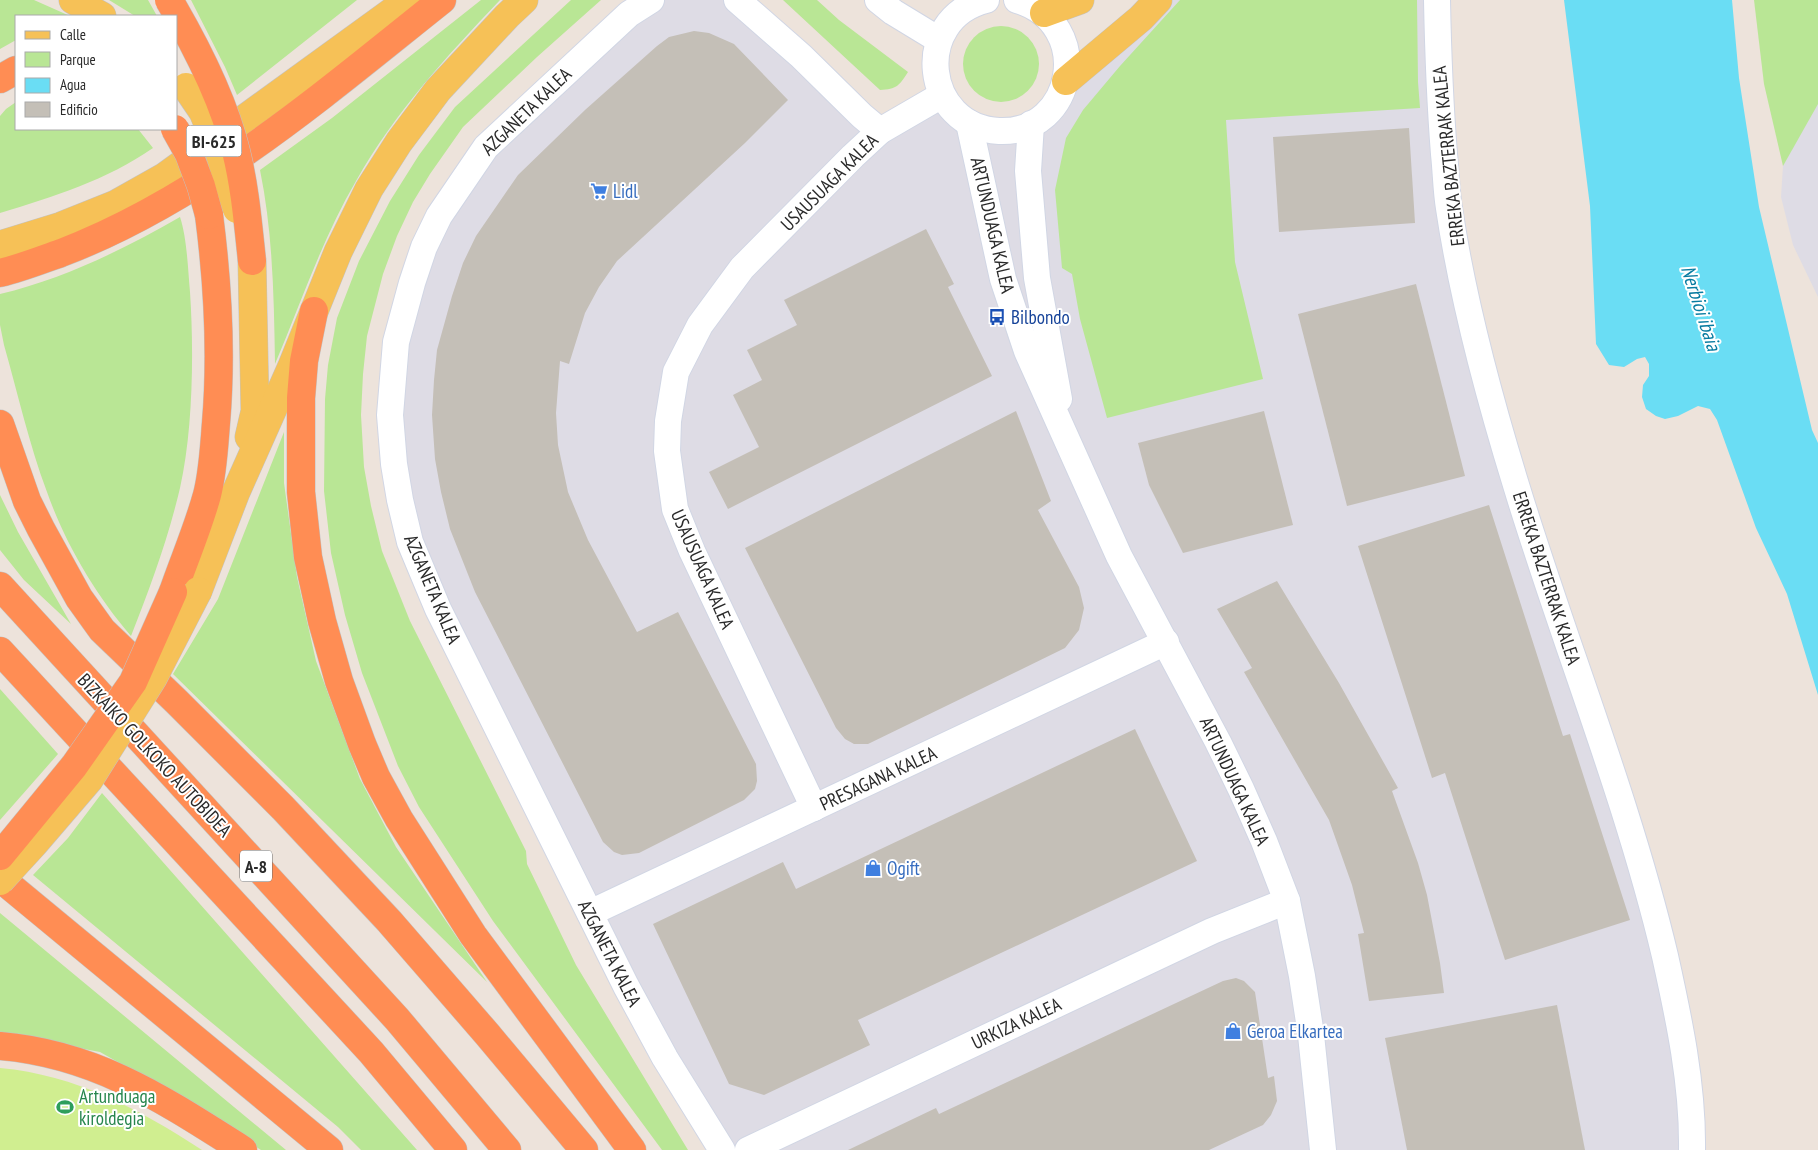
<svg xmlns="http://www.w3.org/2000/svg" width="1818" height="1150" viewBox="0 0 1818 1150" font-family="'PT Sans Narrow',sans-serif">
<style>
.industrial{fill:#dedce5}
.green{fill:#b9e695}
.pitch{fill:#d0ee90}
.water{fill:#6addf4}
.building{fill:#c4bfb7}
.lines{fill:none;stroke-linecap:round;stroke-linejoin:round}
.street-casing{stroke:#d1d6e4;stroke-width:28}
.primary-casing{stroke:#c3c3c3;stroke-width:29}
.highway-casing{stroke:#c3c3c3;stroke-width:29}
.street{stroke:#fff;stroke-width:26}
.primary{stroke:#f6c157;stroke-width:28}
.highway{stroke:#ff8d54;stroke-width:28}
.primary-bridge-casing{stroke:#c3c3c3;stroke-width:29;stroke-linecap:butt}
.highway-bridge-casing{stroke:#c3c3c3;stroke-width:29;stroke-linecap:butt}
.primary-bridge{stroke:#f6c157;stroke-width:28}
.highway-bridge{stroke:#ff8d54;stroke-width:28}
.labels{text-anchor:middle;dominant-baseline:central;stroke-width:4;stroke-linejoin:round;paint-order:stroke}
.shield{fill:#fff;stroke:#6a6a6a;stroke-width:1}
.shield-label{font-size:18px;font-weight:bold;fill:#2a2a2a}
.street-label{font-size:19px;fill:#2a2a2a;stroke:#fff}
.shop-label{font-size:19px;fill:#366cbe;stroke:#fff;text-anchor:start}
.transit-label{font-size:19px;fill:#164399;stroke:#fff;text-anchor:start}
.leisure-label{font-size:19px;fill:#27864d;stroke:#fff;text-anchor:start}
.water-label{font-size:20px;font-style:italic;fill:#087ca1;stroke:#fff}
</style>
<rect width="100%" height="100%" fill="#ede3db"/>
<!-- industrial -->
<g class="industrial">
<polygon points="651,0 737,0 880,131 949,105 1017,129 1158,0 1437,0 1468,314 1652,903 1692,1150 722,1150 410,542 392,377 455,191"/>
<polygon points="1818,44 1818,297 1793,245 1781,197 1783,166 1805,96"/>
</g>
<!-- green -->
<g class="green">
<polygon points="0,0 34,0 70,16 16,16 16,40 0,49"/>
<polygon points="109,0 148,0 157,16 135,16"/>
<polygon points="191,0 357,0 237,95 225,67"/>
<path d="M 481,0 L 500,0 C 446,57 395,112 356,181 C 322,239 301,303 275,364 C 274,300 273,233 260,170 L 332,118 Z"/>
<polygon points="571,0 601,0 537,57 463,127 430,174 413,202 397,236 383,274 367,336 363,374 361,415 364,467 371,506 382,551 410,621 526,851 527,864 576,965 688,1150 662,1150 493,921 419,807 398,766 362,673 345,615 331,553 324,491 325,399 328,365 337,318 359,261 390,201 419,155 455,107"/>
<path d="M 783,0 L 817,0 L 839,20 L 908,72 C 899,86 897,89 880,90 Z"/>
<polygon points="1180,0 1417,0 1418,82 1420,108 1226,120 1235,262 1263,379 1107,418 1080,319 1072,274 1062,268 1055,190 1066,138 1083,110 1120,66"/>
<polygon points="1754,0 1818,0 1818,104 1783,166 1764,84"/>
<circle cx="1001" cy="64" r="38"/>
<path d="M 16,102 L 16,129 L 138,129 L 153,148 C 107,180 53,197 0,213 L 0,116 L 6,109 Z"/>
<path d="M 180,217 C 187,238 188,270 190,292 C 194,351 193,431 180,488 C 168,539 150,588 131,636 C 95,594 65,543 47,492 C 29,444 18,394 4,345 L 0,325 L 0,294 C 64,279 124,249 180,217 Z"/>
<polygon points="284,432 284,483 297,577 316,661 360,779 396,847 487,982 173,674 218,599"/>
<polygon points="0,495 18,532 71,624 24,580 0,550"/>
<polygon points="0,689 58,754 0,820"/>
<polygon points="102,793 417,1150 361,1150 338,1127 33,875 68,838"/>
<polygon points="0,913 286,1150 261,1150 171,1092 100,1052 9,1035 0,1035"/>
</g>
<!-- pitch -->
<path class="pitch" d="M 0,1068 C 76,1075 139,1109 202,1150 L 0,1150 Z"/>
<!-- water -->
<polygon class="water" points="1564,0 1732,0 1739,78 1759,207 1812,430 1818,443 1818,695 1787,594 1756,528 1717,420 1710,409 1698,406 1678,416 1665,419 1656,416 1646,409 1642,397 1643,385 1649,376 1649,364 1645,357 1637,359 1624,367 1609,365 1596,344 1590,206"/>
<!-- building -->
<g class="building">
<polygon points="694,31 709,33 734,44 788,100 745,143 617,261 599,287 585,313 569,364 560,361 556,413 558,445 568,492 588,540 637,632 678,612 756,764 757,781 755,789 744,800 639,853 622,855 614,852 603,842 475,592 450,529 441,492 435,459 432,415 434,380 437,350 452,296 463,263 476,236 518,175 585,110 657,46 669,37"/>
<polygon points="1409,128 1415,223 1279,232 1273,137"/>
<polygon points="926,229 954,284 948,287 992,376 728,509 709,472 759,447 733,395 762,380 747,350 797,325 784,300"/>
<polygon points="1416,284 1465,476 1347,506 1298,314"/>
<polygon points="1016,411 1051,501 1038,510 1079,587 1084,608 1079,630 1065,648 868,744 854,744 845,739 836,728 745,548"/>
<polygon points="1264,411 1293,525 1183,553 1149,485 1138,443"/>
<polygon points="1489,505 1563,736 1570,734 1630,920 1505,960 1445,773 1432,778 1358,546"/>
<polygon points="1277,581 1339,683 1398,788 1392,791 1418,863 1427,895 1440,963 1444,993 1369,1001 1358,934 1364,933 1352,885 1329,820 1244,672 1252,668 1217,609"/>
<polygon points="1135,729 1197,861 858,1020 870,1045 764,1095 729,1084 653,924 783,862 796,889"/>
<polygon points="1236,978 1244,981 1255,992 1268,1078 1274,1076 1277,1101 1271,1115 1263,1125 1209,1150 848,1150 936,1108 939,1114 1223,981"/>
<polygon points="1557,1005 1585,1150 1407,1150 1385,1038"/>
</g>
<g class="lines">
<!-- street casing -->
<g class="street-casing">
<g id="street">
<polyline points="651,0 629,14 486,147 439,216 424,247 412,283 396,342 390,415 394,464 400,500 410,542 438,609 626,986 665,1058 722,1150"/>
<polyline points="737,0 801,56 862,116 880,131"/>
<polyline points="878,0 893,12 939,40"/>
<path d="M 986,0 C 911,19 923,127 999,131 C 1076,134 1095,23 1017,0"/>
<path d="M 1437,0 C 1438,52 1440,103 1444,154 C 1446,172 1446,190 1449,208 C 1463,302 1488,394 1516,485 C 1564,643 1627,796 1665,956 C 1679,1019 1693,1085 1692,1150"/>
<polyline points="969,123 1003,279 1027,351 1119,556 1218,742 1241,789 1264,841 1287,901 1302,976 1311,1035 1323,1150"/>
<polyline points="1031,124 1028,171 1037,278 1059,399"/>
<polyline points="814,808 692,551 675,509 667,451 668,421 676,372 700,325 742,268 853,156 880,131 942,95"/>
<polyline points="590,913 1166,642"/>
<polyline points="748,1150 1212,931 1287,901"/>
</g>
</g>
<!-- primary casing -->
<g class="primary-casing">
<g id="primary">
<polyline points="73,0 102,16"/>
<polyline points="1044,13 1080,0"/>
<polyline points="1066,81 1141,18 1158,0"/>
<polyline points="0,245 61,226 116,204 164,177 408,0"/>
<polyline points="249,437 255,411 252,261"/>
<polyline points="198,591 236,492 292,366 338,252 369,189 399,142 438,90 507,16 524,0"/>
</g>
</g>
<!-- highway casing -->
<g class="highway-casing">
<g id="highway">
<polyline points="0,79 16,70"/>
<path d="M 0,273 C 21,268 41,260 61,253 C 203,199 325,93 442,0"/>
<polyline points="314,311 304,361 301,398 301,492 308,557 322,621 339,681 362,744 376,777 399,819 473,935 632,1150"/>
<polyline points="0,424 27,501 41,529 79,598 102,630 177,702 283,808 389,921 487,1034 584,1150"/>
<polyline points="0,586 397,1019 507,1150"/>
<path d="M 173,592 C 184,560 198,528 207,495 C 213,472 214,447 216,423 C 222,353 218,285 209,215"/>
<polyline points="0,651 371,1052 453,1150"/>
<polyline points="0,878 329,1150"/>
<path d="M 0,1046 C 96,1054 164,1100 243,1150"/>
</g>
</g>
<!-- street -->
<use href="#street" class="street"/>
<!-- primary -->
<use href="#primary" class="primary"/>
<!-- highway -->
<use href="#highway" class="highway"/>
<!-- primary-bridge casing -->
<g class="primary-bridge-casing">
<g id="primary-bridge">
<polyline points="186,87 203,112 218,148 237,209"/>
<polyline points="0,881 34,844 89,780 153,678 198,591"/>
</g>
</g>
<!-- highway-bridge casing -->
<g class="highway-bridge-casing">
<g id="highway-bridge">
<path d="M 169,0 C 196,46 223,98 236,151 C 245,187 248,224 252,261"/>
<polyline points="175,129 189,154 201,186 209,215"/>
<polyline points="0,856 74,766 133,682 173,592"/>
</g>
</g>
<!-- primary-bridge -->
<use href="#primary-bridge" class="primary-bridge"/>
<!-- highway-bridge -->
<use href="#highway-bridge" class="highway-bridge"/>
</g>
<!-- icons -->
<defs>
<g id="supermarket-bare" transform="scale(1.35)"><path d="M-6-5.5h2.5l.6 2H6L4.5 2H-2.5L-4.4-4H-6ZM-1.5 3.2a1.3 1.3 0 1 0 .1 0ZM3 3.2a1.3 1.3 0 1 0 .1 0Z" fill="#3f7fe0" stroke="#fff" stroke-width="2.5" paint-order="stroke"/></g>
<g id="bus-bare" transform="scale(1.35)"><path d="M-5-6H5V4H4V6H2V4H-2V6H-4V4H-5ZM-3.5-4V0h7V-4ZM-3.5 1.2v1.5H-2V1.2ZM2 1.2v1.5H3.5V1.2Z" fill="#1a4fb4" stroke="#fff" stroke-width="2.5" paint-order="stroke"/></g>
<g id="shop-bare" transform="scale(1.35)"><path d="M-5-2.5h2.3a2.7 3.5 0 0 1 5.4 0H5L5.5 6h-11ZM-1.5-2.5h3a1.5 2.3 0 0 0-3 0Z" fill="#3f7fe0" stroke="#fff" stroke-width="2.5" paint-order="stroke"/></g>
<g id="stadium-bare" transform="scale(1.35)"><path d="M0-5a6.5 5 0 1 0 0 10a6.5 5 0 1 0 0-10ZM-3.5-1.8h7v3.6h-7Z" fill="#2e9e5b" stroke="#fff" stroke-width="2.5" paint-order="stroke"/></g>
</defs>
<g fill-rule="evenodd">
<use href="#supermarket-bare" x="599" y="191"/>
<use href="#bus-bare" x="997" y="317"/>
<use href="#shop-bare" x="873" y="868"/>
<use href="#shop-bare" x="1233" y="1031"/>
<use href="#stadium-bare" x="65" y="1107"/>
</g>
<g class="labels">
<!-- shield labels -->
<g class="shield">
<rect x="186.5" y="125.5" width="55" height="31" rx="4"/>
<rect x="240" y="850.5" width="32" height="31" rx="4"/>
</g>
<g class="shield-label">
<text x="214" y="141">BI-625</text>
<text x="256" y="866">A-8</text>
</g>
<!-- street labels -->
<g class="street-label">
<text transform="translate(526 111) rotate(-44)">AZGANETA KALEA</text>
<text transform="translate(1448 156) rotate(-96)">ERREKA BAZTERRAK KALEA</text>
<text transform="translate(829 182) rotate(-45)">USAUSUAGA KALEA</text>
<text transform="translate(993 225) rotate(77)">ARTUNDUAGA KALEA</text>
<text transform="translate(703 569) rotate(66)">USAUSUAGA KALEA</text>
<text transform="translate(1547 578) rotate(72)">ERREKA BAZTERRAK KALEA</text>
<text transform="translate(433 589) rotate(67)">AZGANETA KALEA</text>
<text transform="translate(155 755) rotate(47)">BIZKAIKO GOLKOKO AUTOBIDEA</text>
<text transform="translate(878 778) rotate(-25)">PRESAGANA KALEA</text>
<text transform="translate(1235 781) rotate(65)">ARTUNDUAGA KALEA</text>
<text transform="translate(610 953) rotate(63)">AZGANETA KALEA</text>
<text transform="translate(1016 1023) rotate(-25)">URKIZA KALEA</text>
</g>
<!-- shop labels -->
<g class="shop-label">
<text x="613" y="191">Lidl</text>
<text x="887" y="868">Ogift</text>
<text x="1247" y="1031">Geroa Elkartea</text>
</g>
<!-- transit labels -->
<g class="transit-label">
<text x="1011" y="317">Bilbondo</text>
</g>
<!-- leisure labels -->
<g class="leisure-label">
<text x="79" y="1096">Artunduaga<tspan x="79" dy="22">kiroldegia</tspan></text>
</g>
<!-- water labels -->
<g class="water-label">
<text transform="translate(1701 308) rotate(72)">Nerbioi ibaia</text>
</g>
</g>
<!-- legend -->
<rect x="15" y="15" width="162" height="115" fill="#ffffff" stroke="#aaaaaa"/>
<rect x="25" y="31" width="25" height="8" fill="#f6c157" stroke="#aaaaaa"/>
<text x="60" y="40" font-size="15" fill="#2a2a2a">Calle</text>
<rect x="25" y="52" width="25" height="15" fill="#b9e695" stroke="#aaaaaa"/>
<text x="60" y="65" font-size="15" fill="#2a2a2a">Parque</text>
<rect x="25" y="78" width="25" height="15" fill="#6addf4" stroke="#aaaaaa"/>
<text x="60" y="90" font-size="15" fill="#2a2a2a">Agua</text>
<rect x="25" y="102" width="25" height="15" fill="#c4bfb7" stroke="#aaaaaa"/>
<text x="60" y="115" font-size="15" fill="#2a2a2a">Edificio</text>
</svg>
